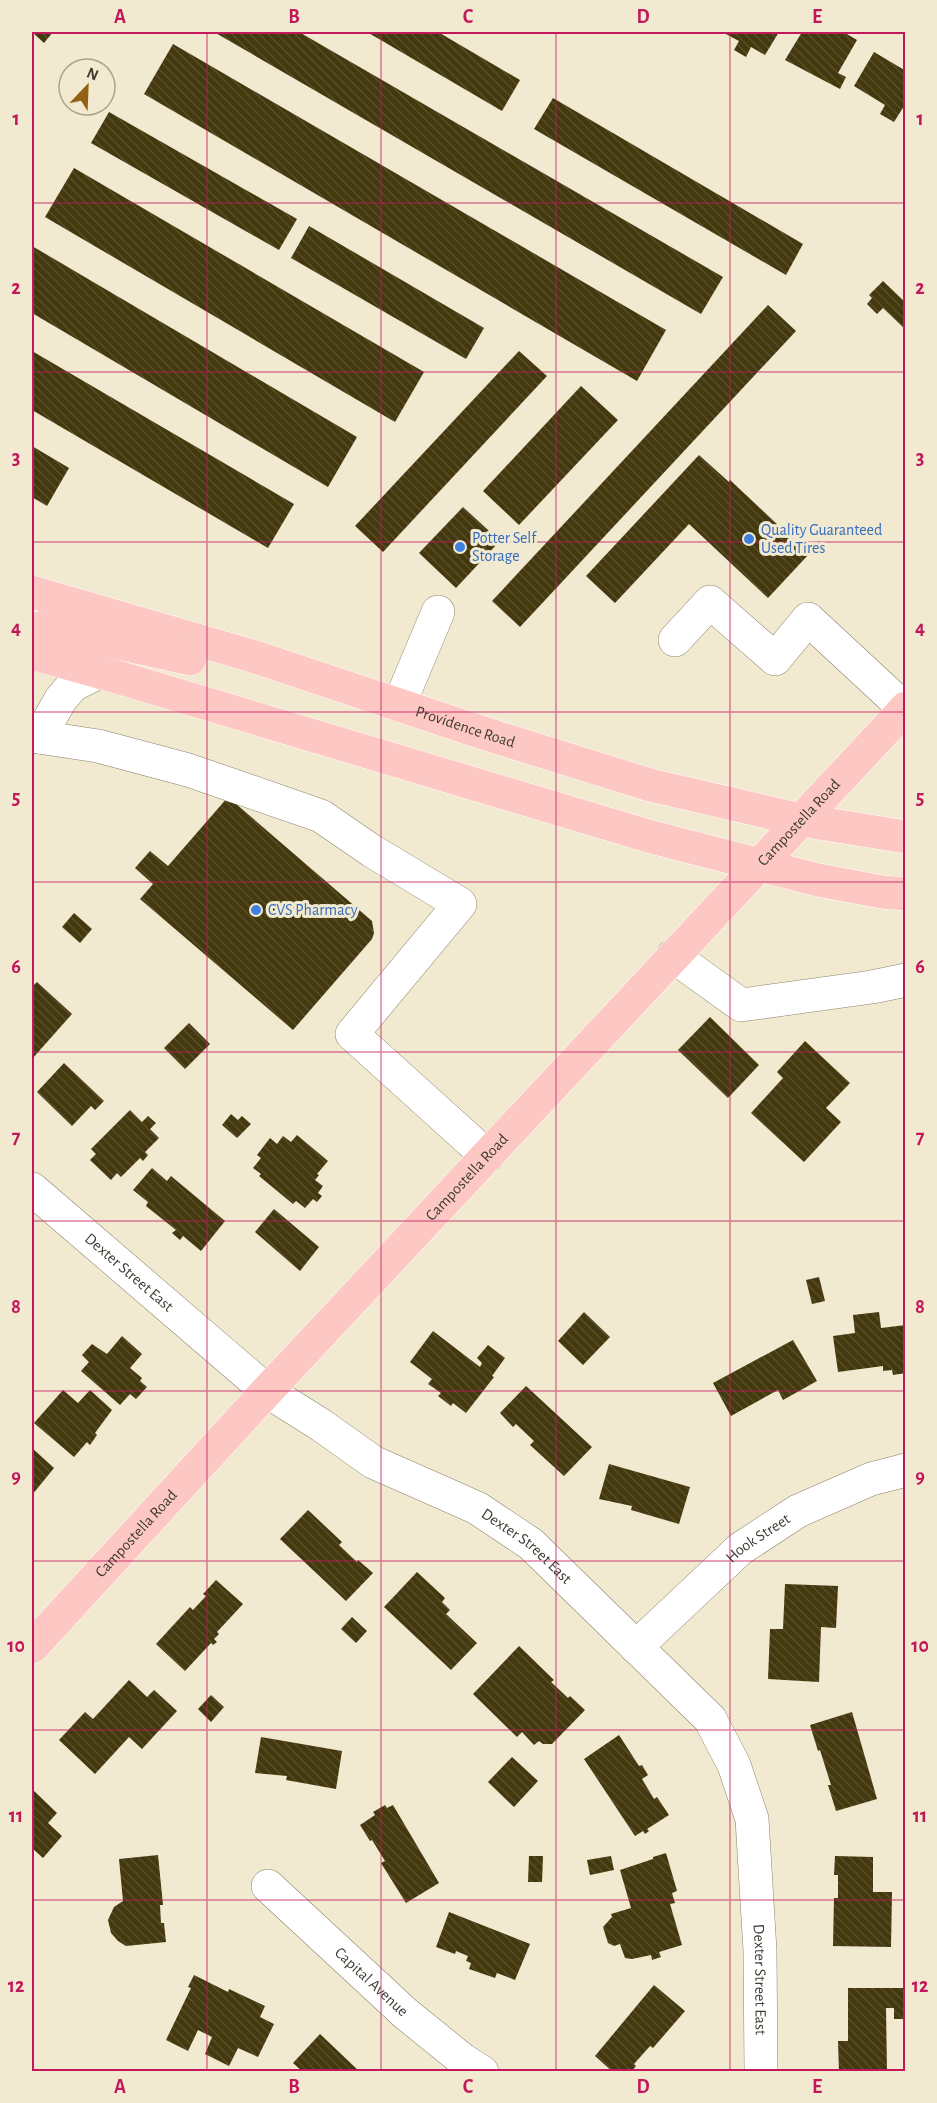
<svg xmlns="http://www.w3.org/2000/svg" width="937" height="2103" viewBox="0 0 937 2103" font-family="'Alegreya Sans',sans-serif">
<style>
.building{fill:url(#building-back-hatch)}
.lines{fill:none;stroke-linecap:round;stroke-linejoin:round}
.minor-casing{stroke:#8a836c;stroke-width:34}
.major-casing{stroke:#fff;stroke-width:34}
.minor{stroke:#fff;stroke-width:33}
.major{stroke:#fdc8c4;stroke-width:33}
.grid{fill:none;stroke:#c2185b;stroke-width:1.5;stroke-opacity:0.55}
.shop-dot{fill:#3f7fe0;stroke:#f1e9d0;stroke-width:2}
.labels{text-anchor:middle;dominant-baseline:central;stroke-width:6;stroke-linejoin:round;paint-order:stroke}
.shop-label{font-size:16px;fill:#366cbe;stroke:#f1e9d0;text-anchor:start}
.street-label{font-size:16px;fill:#3e3b31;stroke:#f1e9d0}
.neatline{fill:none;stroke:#c2185b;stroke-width:2}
.grid-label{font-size:20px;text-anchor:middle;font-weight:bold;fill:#c2185b}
</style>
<defs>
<pattern id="building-back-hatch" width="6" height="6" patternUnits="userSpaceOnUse" patternTransform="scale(1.5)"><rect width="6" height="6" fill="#44380e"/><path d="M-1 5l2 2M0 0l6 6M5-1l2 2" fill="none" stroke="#574d29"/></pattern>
</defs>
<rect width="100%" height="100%" fill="#f1e9d0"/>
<!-- building -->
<g class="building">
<polygon points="32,32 53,32 44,43"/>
<polygon points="214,32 299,32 723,277 701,314"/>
<polygon points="367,32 438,32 520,80 502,111"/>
<polygon points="722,32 779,32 765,55 751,47 746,57 734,50 739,41"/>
<polygon points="802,32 846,32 845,33 857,40 838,73 846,77 840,89 785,60"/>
<polygon points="173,44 666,330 637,381 144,94"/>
<polygon points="874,52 906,71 906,103 894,122 880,114 885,105 854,86"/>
<polygon points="553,98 803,244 786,275 534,129"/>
<polygon points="109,112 297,219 279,250 91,143"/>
<polygon points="74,168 424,372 395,422 45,217"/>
<polygon points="309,226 484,328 466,359 291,258"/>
<polygon points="32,246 357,437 328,487 32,313"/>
<polygon points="883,281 906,303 906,330 883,308 877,314 867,304 872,298 869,295"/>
<polygon points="768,305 796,331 520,627 492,601"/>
<polygon points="32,351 294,504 268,548 32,410"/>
<polygon points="519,351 547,376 383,552 355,526"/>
<polygon points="581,386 618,420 519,525 483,491"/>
<polygon points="32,446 69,468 47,506 32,497"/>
<polygon points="699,455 729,482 730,480 809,554 768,598 689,524 615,603 586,576"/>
<polygon points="463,507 500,541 456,588 419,553"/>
<polygon points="228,797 372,921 374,933 372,939 293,1030 140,899 153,884 135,868 150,851 168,866"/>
<polygon points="74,913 92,929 80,943 62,927"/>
<polygon points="37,982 72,1014 32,1059 32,987"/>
<polygon points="710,1017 759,1065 728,1098 678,1050"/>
<polygon points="189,1023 210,1044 185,1069 164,1048"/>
<polygon points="805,1041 850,1083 826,1108 841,1122 804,1162 751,1113 783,1078 777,1072"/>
<polygon points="64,1063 104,1101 95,1110 91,1106 72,1126 37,1092"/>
<polygon points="130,1110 142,1122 148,1116 156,1123 150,1129 159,1138 145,1152 148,1155 143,1161 140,1158 121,1177 117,1173 111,1180 90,1160 96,1154 91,1149"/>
<polygon points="231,1114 238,1120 242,1116 251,1124 237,1138 222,1125"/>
<polygon points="297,1135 328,1161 317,1174 319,1175 315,1180 323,1186 318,1193 322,1196 317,1202 313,1199 305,1208 296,1201 293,1204 259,1176 261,1174 253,1168 261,1158 257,1155 270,1138 277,1144 283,1136 291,1142"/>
<polygon points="152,1168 167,1181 171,1176 225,1221 201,1251 183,1236 180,1240 172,1233 176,1230 146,1206 148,1202 133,1190"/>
<polygon points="274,1209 319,1247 300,1271 255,1232"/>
<polygon points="819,1277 825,1301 812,1304 806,1280"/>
<polygon points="584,1312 610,1337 583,1365 558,1341"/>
<polygon points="879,1312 881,1328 906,1325 906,1373 893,1375 892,1370 883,1371 883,1366 838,1372 833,1336 855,1333 853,1315"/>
<polygon points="433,1331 480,1367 482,1363 477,1358 488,1345 505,1358 492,1376 494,1377 466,1413 453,1403 451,1406 438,1396 441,1393 428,1384 432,1379 410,1362"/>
<polygon points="122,1336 142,1354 130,1368 142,1378 140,1381 147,1387 136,1399 130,1394 120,1405 81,1371 89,1362 82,1355 92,1344 107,1354"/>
<polygon points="793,1340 817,1381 783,1400 778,1390 731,1416 713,1383"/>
<polygon points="526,1386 592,1447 564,1476 530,1445 534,1441 516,1424 513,1427 500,1413"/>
<polygon points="63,1390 78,1403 90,1390 112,1410 95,1433 97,1435 90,1445 87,1442 74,1457 34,1423"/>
<polygon points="32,1448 54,1468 32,1495"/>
<polygon points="609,1464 690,1487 679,1524 631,1510 632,1506 599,1499"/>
<polygon points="308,1510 342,1542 339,1545 357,1562 358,1560 373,1573 346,1601 280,1539"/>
<polygon points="417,1572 445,1598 442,1602 450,1610 446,1614 477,1643 451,1670 384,1607"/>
<polygon points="216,1580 243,1604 217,1632 219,1634 214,1639 217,1642 213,1645 211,1643 185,1671 156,1644 190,1607 193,1610 206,1596 203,1594"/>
<polygon points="785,1584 838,1586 836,1628 821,1627 819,1682 768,1679 770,1629 783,1629"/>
<polygon points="352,1617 367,1631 356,1643 341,1629"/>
<polygon points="519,1646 554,1680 551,1682 568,1698 570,1696 585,1710 552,1744 543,1744 539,1741 534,1745 522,1732 517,1737 473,1694"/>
<polygon points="129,1680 147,1697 154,1690 177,1711 142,1749 129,1737 95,1774 59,1740 85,1712 93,1719"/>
<polygon points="211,1695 224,1707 211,1722 198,1709"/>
<polygon points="852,1712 877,1799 836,1811 828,1785 831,1785 820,1750 818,1751 810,1725"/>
<polygon points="619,1735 639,1766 642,1765 648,1775 642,1779 654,1799 657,1797 669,1815 647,1829 649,1831 645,1834 643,1831 635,1836 584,1759"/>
<polygon points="261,1737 342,1751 336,1789 286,1780 287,1776 255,1773"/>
<polygon points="512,1757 538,1781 514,1807 488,1782"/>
<polygon points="32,1789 57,1813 48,1823 62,1836 43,1858 32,1848"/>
<polygon points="385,1805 387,1808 393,1805 439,1883 406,1903 381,1863 385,1861 372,1840 370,1841 360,1825 375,1815 373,1812"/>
<polygon points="666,1853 677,1891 672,1893 675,1903 670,1904 682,1945 659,1952 661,1957 652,1960 651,1955 632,1959 625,1958 620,1944 614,1946 608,1943 603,1927 612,1917 611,1914 631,1908 620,1870 653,1859 653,1857"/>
<polygon points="158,1855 163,1905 160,1905 161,1923 164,1923 166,1942 126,1946 118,1941 111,1933 108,1920 114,1907 123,1901 119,1859"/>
<polygon points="529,1856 543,1856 542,1882 528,1882"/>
<polygon points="611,1856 614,1870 590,1875 587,1860"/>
<polygon points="835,1856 873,1857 873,1892 892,1892 891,1947 833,1946 834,1898 838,1898 838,1875 834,1875"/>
<polygon points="449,1912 530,1944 515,1980 497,1973 495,1978 469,1969 471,1963 466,1961 468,1956 456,1951 455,1954 436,1947"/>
<polygon points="194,1975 228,1992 229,1989 265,2006 260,2017 274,2024 258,2057 238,2048 229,2066 205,2054 212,2037 198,2030 188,2051 166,2040 191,1988 188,1987"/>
<polygon points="654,1985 685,2011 653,2048 650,2046 634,2064 636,2066 631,2072 613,2072 595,2056"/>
<polygon points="848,1988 906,1988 906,2019 894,2019 894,2008 886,2008 887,2072 839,2072 838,2041 848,2041"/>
<polygon points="320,2034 360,2072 303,2072 293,2063"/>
</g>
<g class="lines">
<!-- minor casing -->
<g class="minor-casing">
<g id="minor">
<polyline points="675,640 710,602 775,659 808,619 905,709"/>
<polyline points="399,705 438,612"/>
<polyline points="32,736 98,746 188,770 321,816 372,851 460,904 352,1034 487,1156"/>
<polyline points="39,737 61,699 73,685 99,672"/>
<polyline points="673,956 741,1005 872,987 906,980"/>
<path id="s1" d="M 32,1189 L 267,1391 L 321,1425 L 373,1462 L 477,1508 L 531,1544 L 710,1719 L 734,1765 L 752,1819 L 760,1951 L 761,2072"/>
<path id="s2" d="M 636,1647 L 740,1549 L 798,1511 L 871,1479 L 906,1470"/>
<path id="s3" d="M 268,1886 L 405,2013 L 463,2060 L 482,2072"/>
</g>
</g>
<!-- major casing -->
<g class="major-casing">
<g id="major">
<path id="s4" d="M 32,592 L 252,656 L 483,733 L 650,785 L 801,820 L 906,837"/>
<polyline points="32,630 39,628 59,630 190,659"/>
<polyline points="32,653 124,679 648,836 818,880 882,892 906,894"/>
<path id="s5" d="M 32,1647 L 267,1391 L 906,708"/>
</g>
</g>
<!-- minor -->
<use href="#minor" class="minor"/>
<!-- major -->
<use href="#major" class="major"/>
</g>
<!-- grid -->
<path class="grid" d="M 207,32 L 207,2072M 381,32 L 381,2072M 556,32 L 556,2072M 730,32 L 730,2072M 32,203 L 906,203M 32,372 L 906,372M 32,542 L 906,542M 32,712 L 906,712M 32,882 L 906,882M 32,1052 L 906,1052M 32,1221 L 906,1221M 32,1391 L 906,1391M 32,1561 L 906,1561M 32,1730 L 906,1730M 32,1900 L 906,1900"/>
<!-- markers -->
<g class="shop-dot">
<circle cx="749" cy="539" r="6"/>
<circle cx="460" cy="547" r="6"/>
<circle cx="256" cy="910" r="6"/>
</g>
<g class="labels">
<!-- shop labels -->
<g class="shop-label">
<text x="761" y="530">Quality Guaranteed<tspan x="761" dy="18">Used Tires</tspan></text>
<text x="472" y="538">Potter Self<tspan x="472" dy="18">Storage</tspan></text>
<text x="268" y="910">CVS Pharmacy</text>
</g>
<!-- street labels -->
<g class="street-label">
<text stroke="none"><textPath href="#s4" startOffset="454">Providence Road</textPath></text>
<text stroke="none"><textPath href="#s5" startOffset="1126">Campostella Road</textPath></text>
<text stroke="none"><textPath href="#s5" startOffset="640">Campostella Road</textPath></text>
<text stroke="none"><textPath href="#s1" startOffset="128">Dexter Street East</textPath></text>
<text stroke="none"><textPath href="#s5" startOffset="154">Campostella Road</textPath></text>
<text stroke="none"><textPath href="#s2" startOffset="164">Hook Street</textPath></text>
<text stroke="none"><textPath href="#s1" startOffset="614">Dexter Street East</textPath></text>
<text stroke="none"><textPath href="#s1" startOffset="1136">Dexter Street East</textPath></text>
<text stroke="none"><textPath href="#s3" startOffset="141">Capital Avenue</textPath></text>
</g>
</g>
<!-- border -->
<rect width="937" height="2103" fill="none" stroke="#f1e9d0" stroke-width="66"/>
<!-- north arrow -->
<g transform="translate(87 87) rotate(23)"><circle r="28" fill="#f1e9d0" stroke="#a9a390" stroke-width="1.5"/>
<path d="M0-4.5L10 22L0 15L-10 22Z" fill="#946013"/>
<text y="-9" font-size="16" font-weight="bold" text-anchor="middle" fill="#3e3b31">N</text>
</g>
<rect x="33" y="33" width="871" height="2037" class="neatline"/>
<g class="grid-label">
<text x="120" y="23">A</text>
<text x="294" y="23">B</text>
<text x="468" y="23">C</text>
<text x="643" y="23">D</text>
<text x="817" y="23">E</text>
<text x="16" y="125">1</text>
<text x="920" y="125">1</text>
<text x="16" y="294">2</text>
<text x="920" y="294">2</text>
<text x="16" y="464">3</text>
<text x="920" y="464">3</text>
<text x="16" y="634">4</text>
<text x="920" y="634">4</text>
<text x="16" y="804">5</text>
<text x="920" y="804">5</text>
<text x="16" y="973">6</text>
<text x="920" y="973">6</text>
<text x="16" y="1143">7</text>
<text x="920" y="1143">7</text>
<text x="16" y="1313">8</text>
<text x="920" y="1313">8</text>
<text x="16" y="1483">9</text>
<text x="920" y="1483">9</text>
<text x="16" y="1652">10</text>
<text x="920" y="1652">10</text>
<text x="16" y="1822">11</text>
<text x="920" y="1822">11</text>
<text x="16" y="1992">12</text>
<text x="920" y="1992">12</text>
<text x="120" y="2093">A</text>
<text x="294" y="2093">B</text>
<text x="468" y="2093">C</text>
<text x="643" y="2093">D</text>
<text x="817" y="2093">E</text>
</g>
</svg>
